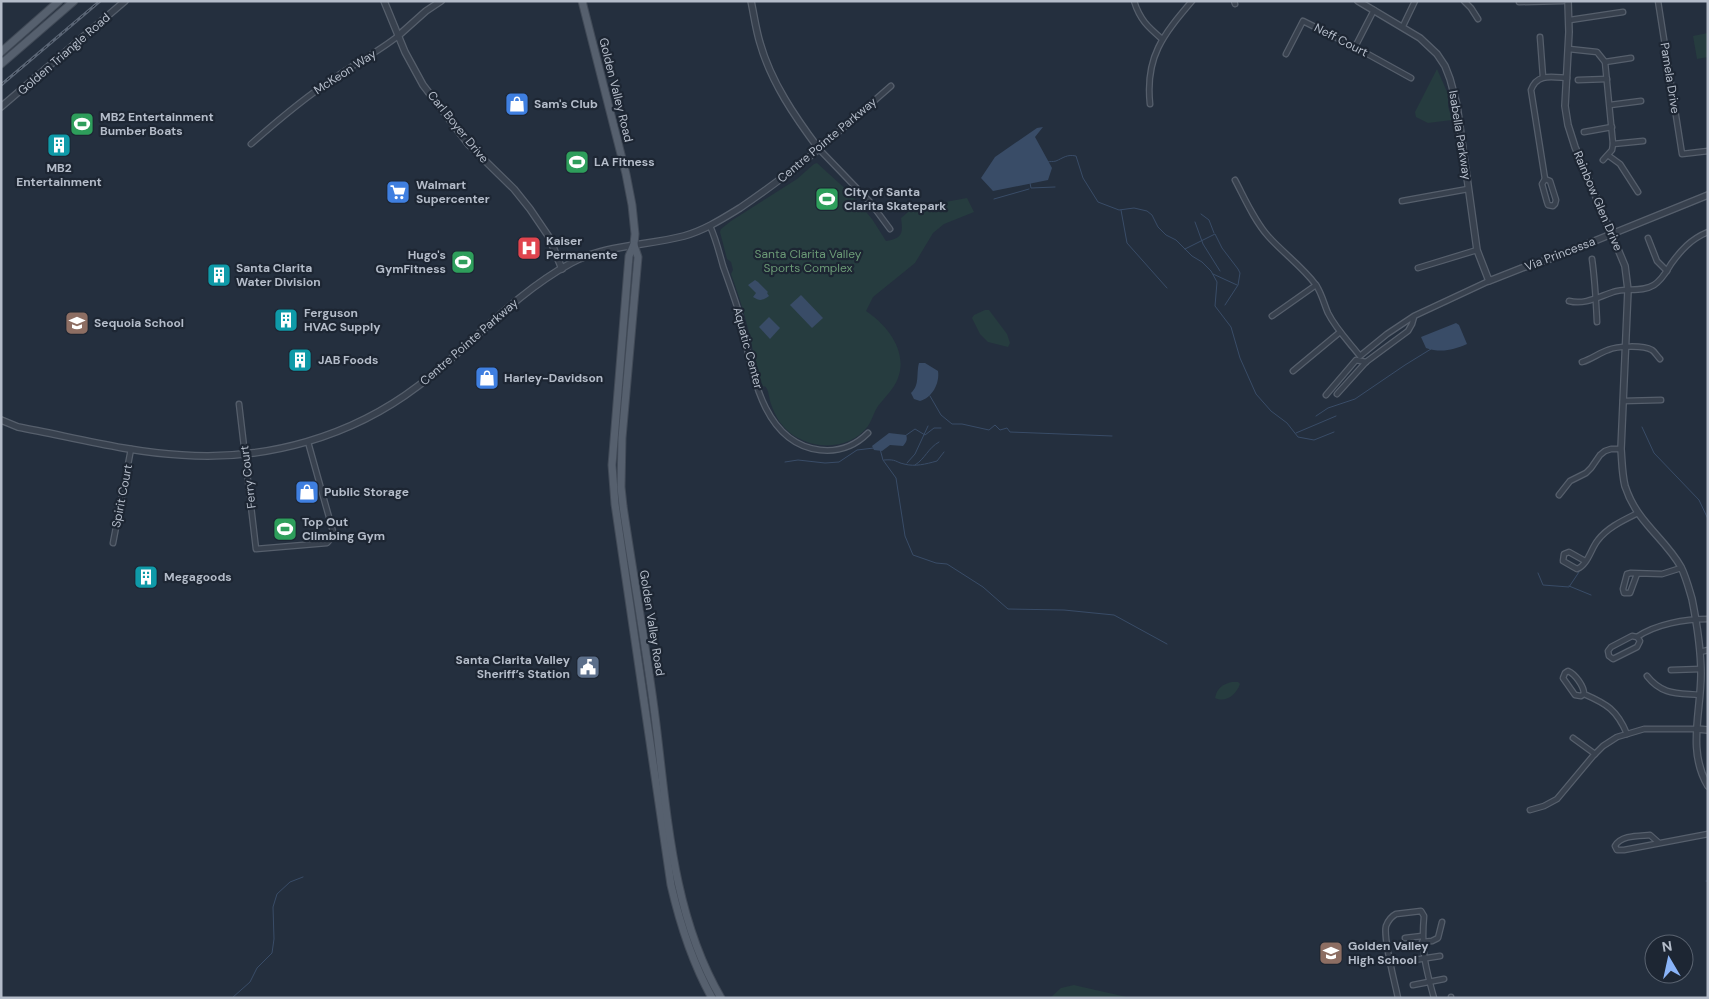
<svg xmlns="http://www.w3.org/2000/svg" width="1709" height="999" viewBox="0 0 1709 999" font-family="'DM Sans',sans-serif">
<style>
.green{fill:#263c3f}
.water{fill:#394c67}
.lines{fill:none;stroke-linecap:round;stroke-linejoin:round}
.stream{stroke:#394c67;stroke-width:1}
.minor-casing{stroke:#565f6c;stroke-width:7}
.tertiary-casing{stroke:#565f6c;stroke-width:8}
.primary-casing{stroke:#414a57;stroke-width:9}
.minor{stroke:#38414e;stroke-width:4.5}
.tertiary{stroke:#38414e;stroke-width:5.5}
.primary{stroke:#56606e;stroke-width:7}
.rail-casing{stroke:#5a6575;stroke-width:3}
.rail{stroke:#1d2633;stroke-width:1;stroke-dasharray:4;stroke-linecap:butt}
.labels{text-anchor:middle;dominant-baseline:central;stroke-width:4.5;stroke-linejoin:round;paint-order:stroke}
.street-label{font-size:12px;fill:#b4bcc9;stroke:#1d2633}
.poi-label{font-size:12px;font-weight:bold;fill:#b4bcc9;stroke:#1d2633;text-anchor:start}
.park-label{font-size:12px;fill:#6b9a76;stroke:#1d2633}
</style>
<rect width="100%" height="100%" fill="#242f3e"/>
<!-- green -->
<g class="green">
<polygon points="1708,33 1708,57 1697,59 1693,36"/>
<polygon points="1437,69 1448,94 1448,106 1452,120 1428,123 1416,117 1415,112"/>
<path d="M 817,163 L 851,194 L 872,219 L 886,241 C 903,238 903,233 901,218 L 913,208 L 967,198 L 974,212 L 944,224 L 933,233 L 915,263 L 873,297 L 866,311 C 887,325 908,351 898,378 C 894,389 885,397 878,406 C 874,412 872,420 868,426 C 846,455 799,450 779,421 C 776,416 773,410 771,404 C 769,399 769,393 767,389 C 763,383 765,390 762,384 C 755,368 753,348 749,332 C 744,312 738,293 731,274 L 733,270 L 731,262 L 727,259 L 720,232 L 721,229 L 731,221 L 797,179 L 814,164 Z"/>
<polygon points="985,310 989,310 1007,334 1010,343 1008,347 988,342 980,334 972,318 974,315"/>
<path d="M 1232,682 L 1238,682 L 1240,684 C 1236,695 1226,703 1215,698 C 1217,688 1223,684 1232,682 Z"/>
<polygon points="1074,985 1078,986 1131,998 1050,998 1061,988"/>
</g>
<!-- water -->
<g class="water">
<polygon points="83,117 86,118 89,129 82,131 77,127 75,122 77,119"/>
<polygon points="1043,127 1035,137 1052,168 1048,180 993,191 981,178 995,157 1037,128"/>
<path d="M 755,280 L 758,282 L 768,292 L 767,293 L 769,296 C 762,301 760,301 753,297 L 756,293 L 748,285 Z"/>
<polygon points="801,295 823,318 812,328 790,305"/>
<polygon points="769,317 780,328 770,339 759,327"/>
<path d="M 1456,323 L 1459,325 L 1467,344 C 1453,350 1441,353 1426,348 L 1421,337 Z"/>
<path d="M 919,363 L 925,363 L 938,371 C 940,383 932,398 920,401 L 914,399 L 911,393 C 920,385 916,374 919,363 Z"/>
<path d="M 889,433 L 906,435 C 908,439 906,443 903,446 L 890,445 L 882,451 L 874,450 L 872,446 Z"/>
</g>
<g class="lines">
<!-- stream -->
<g class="stream">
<path d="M 1048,162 C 1050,161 1053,162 1056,161 C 1063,158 1067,154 1076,156 L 1083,178 L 1098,202 L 1119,210 L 1134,208 L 1147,211 L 1152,215 L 1158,227 L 1166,235 L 1176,240 L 1192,256 L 1202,262 L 1211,271 L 1217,282 L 1215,306 L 1231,327 L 1240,358 L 1256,394 L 1271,411 L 1287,423 L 1298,437 L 1314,440 L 1334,432"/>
<polyline points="1030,183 1031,188 1055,187"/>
<polyline points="994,199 1029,189"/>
<polyline points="1121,210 1127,243 1167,288"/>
<polyline points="1201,214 1209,220 1214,233"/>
<polyline points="1195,222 1203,244 1220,271"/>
<polyline points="1185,249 1215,234 1222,248 1238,269 1240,273 1238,285 1225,305"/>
<polyline points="1213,274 1237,285"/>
<polyline points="930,396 941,415 952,424 962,424 989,430 995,425 1000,430 1007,428 1010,432 1112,436"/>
<polyline points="1316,416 1328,408 1355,399 1405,365 1431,349"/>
<polyline points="1642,427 1654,453 1699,500 1708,519"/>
<polyline points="1296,433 1336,416"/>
<polyline points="905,436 915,429 925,435 934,428 941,428"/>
<polyline points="880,449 883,460 896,478 905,536 913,555 936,563 947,564 983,587 1008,609 1064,610 1114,615 1167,644"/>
<path d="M 884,460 C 897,459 895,462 904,464 C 915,467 926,464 937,461 L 944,452"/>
<polyline points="785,462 798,460 825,463 839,462 857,450 874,448"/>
<polyline points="907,463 915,454 928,426"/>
<path d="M 915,465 C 925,459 928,448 939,442"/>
<polyline points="1538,573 1543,585 1569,587 1579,572 1579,569"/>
<polyline points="1569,586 1591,595"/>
<polyline points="1706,881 1708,881"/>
<polyline points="232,998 250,982 257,968 272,953 274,939 273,907 277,894 290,882 303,877"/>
</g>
<!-- minor casing -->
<g class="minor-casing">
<g id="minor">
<path d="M 1134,1 C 1140,20 1148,27 1162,39"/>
<polyline points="1234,1 1235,4"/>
<polyline points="1464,1 1471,8 1478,19"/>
<polyline points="1658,1 1682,154 1708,151"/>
<polyline points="1519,2 1563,1"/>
<polyline points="1570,20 1623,12"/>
<polyline points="1403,26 1415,1"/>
<polyline points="1540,37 1543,77"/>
<polyline points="1355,47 1374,10"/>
<polyline points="1569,49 1597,52 1605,62 1613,144 1612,150 1603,160"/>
<polyline points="1286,54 1303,21 1355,47 1411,78"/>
<polyline points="1605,62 1631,58"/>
<polyline points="1578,80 1607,79"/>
<path d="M 1150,104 C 1145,57 1163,35 1192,1"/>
<polyline points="1610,105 1641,101"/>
<polyline points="1584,132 1612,127"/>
<path d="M 251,144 C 277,121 304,98 333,79 C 354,64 378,52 398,36"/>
<polyline points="1613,144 1643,141"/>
<polyline points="1609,156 1620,164 1638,192"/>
<path d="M 1545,179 L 1531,90 C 1537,73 1552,77 1567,78"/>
<polygon points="1545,179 1550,181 1556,200 1555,204 1553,206 1548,205 1547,202 1542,184"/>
<path d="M 1235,180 C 1245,199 1254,220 1268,236 C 1283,253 1302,266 1316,285 C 1322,294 1324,304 1328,313 C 1336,329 1349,342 1360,356 L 1387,334 L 1414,316 L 1489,281"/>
<polyline points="1402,201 1468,189"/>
<path d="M 710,226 C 716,239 719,252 723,266 C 729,283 735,299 740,316 C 751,363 759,443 820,450 C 838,452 855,446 868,433"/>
<polyline points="890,229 870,202 819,149 891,86"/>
<polyline points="1648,238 1657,261 1667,271"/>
<path d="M 1592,259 C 1595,280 1596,300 1597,322"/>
<polyline points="1418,268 1477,250"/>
<path d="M 1569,301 C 1585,305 1598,297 1613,292 C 1626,287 1641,293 1654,285 C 1662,280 1666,272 1671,264 C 1681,250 1691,239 1708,232"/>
<polyline points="1272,316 1316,285"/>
<path d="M 1582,362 C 1592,359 1599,353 1608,350 C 1617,346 1643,345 1652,350 C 1655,352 1657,356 1660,359"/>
<polyline points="1293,371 1340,332"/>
<polyline points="1337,394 1366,362 1408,331 1412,324 1414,317"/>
<polyline points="1326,395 1356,360 1366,362"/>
<polyline points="1623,401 1661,400"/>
<polyline points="239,404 256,549 327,543 334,535 308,442"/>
<polyline points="1559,495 1570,481 1586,473 1591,468 1600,455 1605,451 1611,449 1621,449"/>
<polyline points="113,543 131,449"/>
<path d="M 1585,561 L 1569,552 L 1564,554 L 1563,561 L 1577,569 C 1588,565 1591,548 1598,540 C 1608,527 1624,520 1638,513"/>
<polyline points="1637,574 1630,593 1624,593 1623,589 1627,574 1631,573 1662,574 1681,568"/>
<polygon points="1632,636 1637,637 1640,641 1637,647 1613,659 1609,656 1608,651 1611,647"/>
<path d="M 1637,637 C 1656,624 1685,619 1708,619"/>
<polyline points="1700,652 1708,650"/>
<polyline points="1671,670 1701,669"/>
<path d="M 1647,676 C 1662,695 1677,693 1699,695"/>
<path d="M 1584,694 C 1584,686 1575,674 1568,671 L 1565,673 L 1563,678 L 1575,695 L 1581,696 L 1584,694 C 1607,704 1617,710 1627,734"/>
<polyline points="1573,738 1595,754"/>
<polyline points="1530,810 1544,806 1557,799 1593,756 1603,746 1617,737 1644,729 1697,729"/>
<path d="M 1659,843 L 1650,835 C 1639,836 1621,835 1615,846 L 1617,850 L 1624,850 L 1708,834"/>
<polyline points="1405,938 1422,936"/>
<polyline points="1422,942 1432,941 1438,938 1442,922"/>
<polyline points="1408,961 1440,956"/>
<polyline points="1413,985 1444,979"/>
<polyline points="1451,997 1451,998"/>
<path d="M 1398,998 C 1395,983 1383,939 1386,926 C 1388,921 1392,916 1396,914 L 1421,911 L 1424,916 C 1421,949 1425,966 1434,998"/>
</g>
</g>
<!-- tertiary casing -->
<g class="tertiary-casing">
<g id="tertiary">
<polyline points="384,1 405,52 423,85 469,145 514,189 530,209 549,237 562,269"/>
<polyline points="1358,1 1420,38 1437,54 1445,66 1450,79 1457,105 1477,250 1489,281 1522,268 1550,259 1708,195"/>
<path d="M 1568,1 L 1569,32 L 1565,106 L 1568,125 L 1575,147 L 1620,254 L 1625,266 L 1628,290 L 1621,449 C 1622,461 1622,474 1625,486 C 1637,523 1664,537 1681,567 C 1686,577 1689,589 1692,599 C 1697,624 1701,649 1701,674 C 1701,712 1687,751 1708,786"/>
<polyline points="398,36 426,11 441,1"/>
<polyline points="1,107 125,1"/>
<path d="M 1,420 L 18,427 C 72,437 127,452 182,455 C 266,461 351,437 418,386 C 471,346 511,296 571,263 C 607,244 646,246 684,236 C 705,230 722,219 740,208 C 768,189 793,170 819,149 C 795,117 771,82 760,43 C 756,30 754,15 751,1"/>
<polyline points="1697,729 1708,730"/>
</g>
</g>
<!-- primary casing -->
<g class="primary-casing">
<g id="primary">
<path d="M 582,1 L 626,174 L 632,205 L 635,234 L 634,244 L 629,256 L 612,465 L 615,504 L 671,885 C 680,924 692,962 712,998"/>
<polyline points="1,52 59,1"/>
<polyline points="1,64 74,1"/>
<path d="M 634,245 L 638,257 L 622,438 L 621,487 L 623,506 C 633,574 645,641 654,708 C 667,806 670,911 721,998"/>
</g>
</g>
<!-- minor -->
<use href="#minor" class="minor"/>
<!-- tertiary -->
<use href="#tertiary" class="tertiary"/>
<!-- primary -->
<use href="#primary" class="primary"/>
<!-- rail casing -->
<g class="rail-casing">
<polyline id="rail" points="1,85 100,1"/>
</g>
<!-- rail -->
<use href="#rail" class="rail"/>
</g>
<!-- icons -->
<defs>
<g id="shop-square" transform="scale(1.25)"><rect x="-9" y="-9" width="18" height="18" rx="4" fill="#3f7fe0" stroke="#1d2633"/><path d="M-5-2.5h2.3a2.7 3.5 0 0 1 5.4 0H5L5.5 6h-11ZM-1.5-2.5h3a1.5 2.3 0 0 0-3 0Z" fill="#fff"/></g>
<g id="stadium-square" transform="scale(1.25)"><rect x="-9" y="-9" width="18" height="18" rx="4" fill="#2e9e5b" stroke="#1d2633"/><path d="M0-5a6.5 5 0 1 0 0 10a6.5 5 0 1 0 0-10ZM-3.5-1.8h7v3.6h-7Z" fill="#fff"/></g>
<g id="building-square" transform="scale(1.25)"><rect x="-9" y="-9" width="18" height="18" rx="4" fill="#0f9aa8" stroke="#1d2633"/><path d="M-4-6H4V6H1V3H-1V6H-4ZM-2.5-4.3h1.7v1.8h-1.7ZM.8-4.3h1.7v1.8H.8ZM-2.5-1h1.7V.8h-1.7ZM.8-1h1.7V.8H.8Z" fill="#fff"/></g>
<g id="supermarket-square" transform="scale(1.25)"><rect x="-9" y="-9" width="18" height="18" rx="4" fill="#3f7fe0" stroke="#1d2633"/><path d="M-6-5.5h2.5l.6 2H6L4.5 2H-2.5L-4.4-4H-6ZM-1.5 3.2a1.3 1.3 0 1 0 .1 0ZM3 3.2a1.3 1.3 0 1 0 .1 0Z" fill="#fff"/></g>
<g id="hospital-square" transform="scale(1.25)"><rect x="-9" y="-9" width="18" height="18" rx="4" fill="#e0444e" stroke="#1d2633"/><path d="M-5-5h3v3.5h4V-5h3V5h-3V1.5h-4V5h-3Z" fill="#fff"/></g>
<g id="school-square" transform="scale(1.25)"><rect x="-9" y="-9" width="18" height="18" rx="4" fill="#8d6e63" stroke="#1d2633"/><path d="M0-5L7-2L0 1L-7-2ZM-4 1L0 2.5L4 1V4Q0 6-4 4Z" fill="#fff"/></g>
<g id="civic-square" transform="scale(1.25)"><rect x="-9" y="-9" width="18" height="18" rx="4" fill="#5c6f8a" stroke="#1d2633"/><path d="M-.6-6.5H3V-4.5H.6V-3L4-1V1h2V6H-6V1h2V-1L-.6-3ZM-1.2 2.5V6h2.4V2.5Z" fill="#fff"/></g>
</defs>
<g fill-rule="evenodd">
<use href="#shop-square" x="517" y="104"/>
<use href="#stadium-square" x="82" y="124"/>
<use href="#building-square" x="59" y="145"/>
<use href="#stadium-square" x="577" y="162"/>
<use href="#supermarket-square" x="398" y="192"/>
<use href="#stadium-square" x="827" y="199"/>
<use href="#hospital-square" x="529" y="248"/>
<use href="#stadium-square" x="463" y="262"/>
<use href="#building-square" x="219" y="275"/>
<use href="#building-square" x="286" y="320"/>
<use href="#school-square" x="77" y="323"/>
<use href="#building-square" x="300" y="360"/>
<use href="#shop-square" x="487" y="378"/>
<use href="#shop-square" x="307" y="492"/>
<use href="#stadium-square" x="285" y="529"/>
<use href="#building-square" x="146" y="577"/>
<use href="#civic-square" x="588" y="667"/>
<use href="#school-square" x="1331" y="953"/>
</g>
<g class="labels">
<!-- street labels -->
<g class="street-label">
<text transform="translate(1341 40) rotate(27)">Neff Court</text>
<text transform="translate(64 54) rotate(-41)">Golden Triangle Road</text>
<text transform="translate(345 72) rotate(-33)">McKeon Way</text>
<text transform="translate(1670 78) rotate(81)">Pamela Drive</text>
<text transform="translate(616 90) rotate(76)">Golden Valley Road</text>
<text transform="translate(458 127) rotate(51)">Carl Boyer Drive</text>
<text transform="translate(1460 135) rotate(81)">Isabella Parkway</text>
<text transform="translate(827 140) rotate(-40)">Centre Pointe Parkway</text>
<text transform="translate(1598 201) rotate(67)">Rainbow Glen Drive</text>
<text transform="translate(1560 254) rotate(-21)">Via Princessa</text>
<text transform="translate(469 342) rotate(-41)">Centre Pointe Parkway</text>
<text transform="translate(748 348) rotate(75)">Aquatic Center</text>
<text transform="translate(248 477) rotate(-97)">Ferry Court</text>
<text transform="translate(122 496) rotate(-79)">Spirit Court</text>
<text transform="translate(652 623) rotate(81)">Golden Valley Road</text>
</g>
<!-- poi labels -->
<g class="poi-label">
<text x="534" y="104">Sam's Club</text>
<text x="100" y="117">MB2 Entertainment<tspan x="100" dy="14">Bumber Boats</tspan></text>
<text x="594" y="162">LA Fitness</text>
<text x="59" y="168" text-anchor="middle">MB2<tspan x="59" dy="14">Entertainment</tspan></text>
<text x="416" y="185">Walmart<tspan x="416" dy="14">Supercenter</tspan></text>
<text x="844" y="192">City of Santa<tspan x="844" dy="14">Clarita Skatepark</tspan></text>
<text x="546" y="241">Kaiser<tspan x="546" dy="14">Permanente</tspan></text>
<text x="446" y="255" text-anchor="end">Hugo's<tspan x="446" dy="14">GymFitness</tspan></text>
<text x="236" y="268">Santa Clarita<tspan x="236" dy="14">Water Division</tspan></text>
<text x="304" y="313">Ferguson<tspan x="304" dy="14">HVAC Supply</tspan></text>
<text x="94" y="323">Sequoia School</text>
<text x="318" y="360">JAB Foods</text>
<text x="504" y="378">Harley-Davidson</text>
<text x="324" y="492">Public Storage</text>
<text x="302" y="522">Top Out<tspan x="302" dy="14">Climbing Gym</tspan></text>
<text x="164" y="577">Megagoods</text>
<text x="570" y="660" text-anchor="end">Santa Clarita Valley<tspan x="570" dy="14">Sheriff’s Station</tspan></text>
<text x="1348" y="946">Golden Valley<tspan x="1348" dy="14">High School</tspan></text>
</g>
<!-- park labels -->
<g class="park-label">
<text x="808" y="254">Santa Clarita Valley<tspan x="808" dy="14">Sports Complex</tspan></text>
</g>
</g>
<!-- border -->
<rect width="1709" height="999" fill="none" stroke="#b4bcc9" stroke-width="5"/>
<!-- north arrow -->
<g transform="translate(1669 959) rotate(351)"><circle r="24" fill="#1d2633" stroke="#59626f"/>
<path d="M0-4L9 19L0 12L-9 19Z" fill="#8ab4f8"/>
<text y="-8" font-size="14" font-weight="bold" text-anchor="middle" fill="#b4bcc9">N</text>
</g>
</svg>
